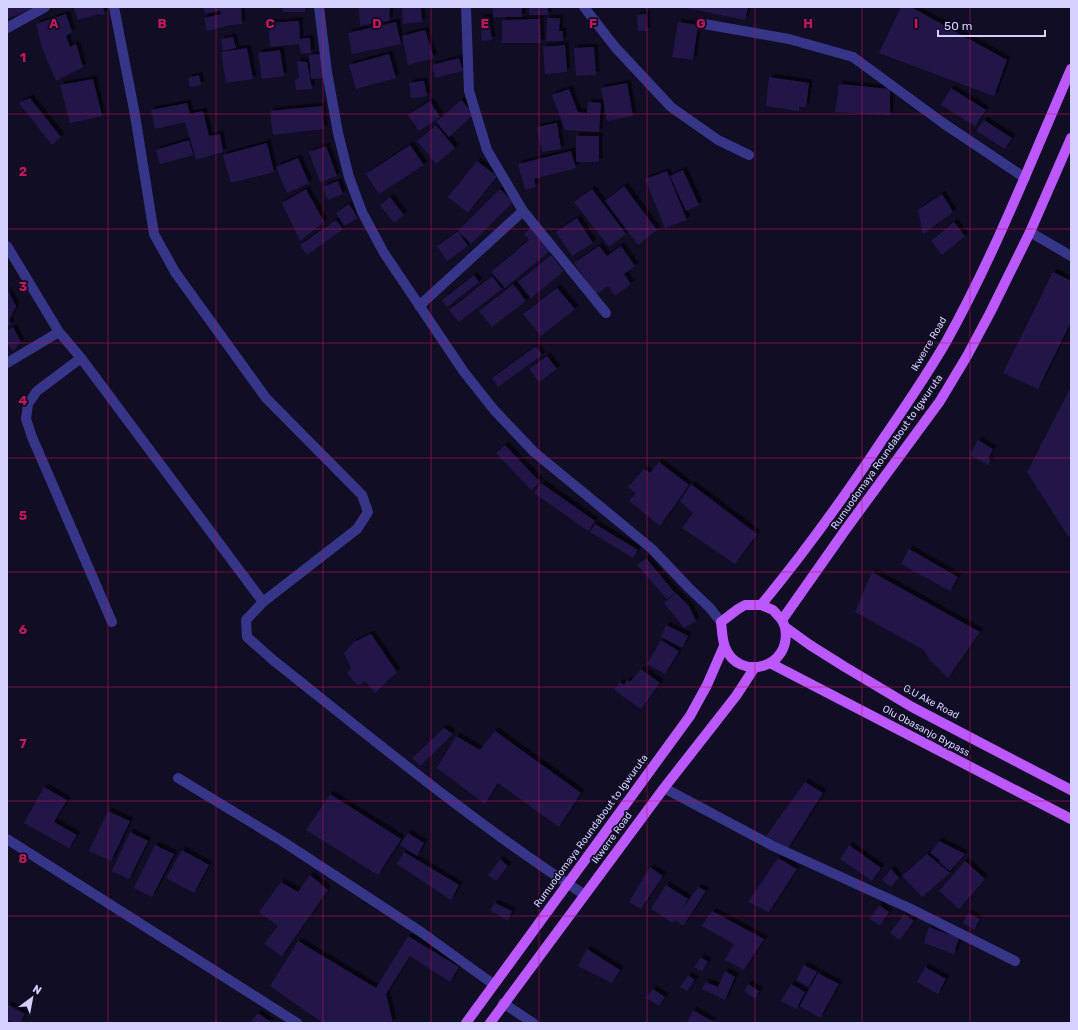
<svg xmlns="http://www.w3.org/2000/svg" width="1078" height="1030" viewBox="0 0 1078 1030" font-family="Rubik,sans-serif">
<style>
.building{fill:#201848;filter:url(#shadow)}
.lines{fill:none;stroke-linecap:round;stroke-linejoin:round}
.minor{stroke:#363587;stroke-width:10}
.major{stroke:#bc58ff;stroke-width:10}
.grid{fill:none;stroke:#c2185b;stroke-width:1;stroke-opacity:0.55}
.labels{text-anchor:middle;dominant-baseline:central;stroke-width:3.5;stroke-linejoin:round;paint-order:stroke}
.street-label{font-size:10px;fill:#d5d1ff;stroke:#110d25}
.grid-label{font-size:13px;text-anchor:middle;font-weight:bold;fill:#c2185b;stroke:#110d25;stroke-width:3.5;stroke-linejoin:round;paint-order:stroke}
</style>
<defs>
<filter id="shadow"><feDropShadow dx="3.5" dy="-3.5" stdDeviation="0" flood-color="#0009"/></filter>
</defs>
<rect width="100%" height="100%" fill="#110d25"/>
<!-- building -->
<g class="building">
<polygon points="7,7 35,7 7,19"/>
<polygon points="77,7 103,7 105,15 98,14 78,20 74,9"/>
<polygon points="203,7 241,7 242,24 231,25 207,31 204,18 221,14 220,10 205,14"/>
<rect x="283" y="7" width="22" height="5"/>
<polygon points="359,7 390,7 389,21 360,26"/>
<polygon points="402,7 421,7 422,22 403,24"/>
<rect x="493" y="7" width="29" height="10"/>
<rect x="529" y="7" width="19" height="8"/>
<polygon points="682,7 748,7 745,20"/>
<polygon points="901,7 911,7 1007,60 994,96 879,53"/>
<polygon points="66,14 72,32 66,36 70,47 76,44 83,67 56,81 42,48 36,24"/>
<polygon points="646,14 647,31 638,31 637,15"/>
<polygon points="489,17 492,40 482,41 480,18"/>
<polygon points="547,18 560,18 559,31 563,31 563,41 546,41"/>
<polygon points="540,19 541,43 502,43 502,20"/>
<polygon points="299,21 300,39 310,38 311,53 301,54 299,44 270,47 268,23"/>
<polygon points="396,22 401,44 352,54 348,33"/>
<polygon points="678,22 698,25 693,60 672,57"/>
<polygon points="425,30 434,58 408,65 402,36"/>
<polygon points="233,37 236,48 223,51 221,39"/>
<polygon points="565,45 567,72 545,74 543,47"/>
<polygon points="594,47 596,75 576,76 574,48"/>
<polygon points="247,48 253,79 226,83 221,52"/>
<polygon points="280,50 284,76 262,79 258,53"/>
<polygon points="322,54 324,78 311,79 309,55"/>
<polygon points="389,54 396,78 356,89 349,65"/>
<polygon points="459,58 463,71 435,78 432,65"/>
<polygon points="297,61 307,62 312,89 296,90 295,80 299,78"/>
<polygon points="199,75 201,85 190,87 188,78"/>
<polygon points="769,77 809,83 806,107 799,107 799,111 766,106"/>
<polygon points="93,79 102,116 70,123 60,85"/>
<polygon points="424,81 427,96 411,98 409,83"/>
<polygon points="627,83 633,116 607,121 601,88"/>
<polygon points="839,84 890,89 890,115 835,112"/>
<polygon points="951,88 986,110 975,126 941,105"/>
<polygon points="569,89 578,112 587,113 588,102 601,103 599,132 565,130 552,95"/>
<polygon points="30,98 61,137 52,145 19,103"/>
<polygon points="461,100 474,114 449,137 436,122"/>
<polygon points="430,101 440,117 419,131 408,115"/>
<polygon points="187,103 190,114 203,111 209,136 220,134 223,152 196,160 185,122 155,129 151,110"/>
<polygon points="322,106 324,129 273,135 270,111"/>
<polygon points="984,120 1012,138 1005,149 976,131"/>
<polygon points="557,123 561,149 542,152 537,127"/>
<polygon points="436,125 455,148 436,164 417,141"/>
<rect x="576" y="136" width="23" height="26"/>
<polygon points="189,140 193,155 160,164 156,150"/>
<polygon points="267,143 274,172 231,183 223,155"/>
<polygon points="410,145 424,165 379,194 366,174"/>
<polygon points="326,146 337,176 320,182 309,152"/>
<polygon points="571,151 576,168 534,179 536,187 525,190 518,164"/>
<polygon points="298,158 309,183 287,193 276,167"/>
<polygon points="477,161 497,176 468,213 448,197"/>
<polygon points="683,170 699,205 686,211 670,176"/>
<polygon points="667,171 687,220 665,228 645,179"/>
<polygon points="338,181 343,194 328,200 323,187"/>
<polygon points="624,186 657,230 638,245 605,201"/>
<polygon points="306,189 324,222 300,241 282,203"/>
<polygon points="500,189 513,202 471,244 458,231"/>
<polygon points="592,189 626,234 609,247 574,202"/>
<polygon points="942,194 953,212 923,234 918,210"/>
<polygon points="390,197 404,215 394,223 380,205"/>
<polygon points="349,204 358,218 344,226 336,213"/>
<polygon points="577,218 593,243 572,256 556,232"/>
<polygon points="336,220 343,229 307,255 300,245"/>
<polygon points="954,222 965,236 942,255 931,241"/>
<polygon points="532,227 551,250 505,288 491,272 529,240 524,234"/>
<polygon points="458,231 468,246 447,261 437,246"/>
<polygon points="599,246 607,256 621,246 635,266 624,274 631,284 615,296 608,286 596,294 574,263"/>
<polygon points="551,255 564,271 531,298 518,282"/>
<polygon points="1053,272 1071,281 1071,322 1038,389 1003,373"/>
<polygon points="474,275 479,282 447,307 442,300"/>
<polygon points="492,276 502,289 459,322 449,310"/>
<polygon points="513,284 526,301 492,327 479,311"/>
<polygon points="557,288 575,309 541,336 523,314"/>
<polygon points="7,289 16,306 9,320 11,324 7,327"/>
<polygon points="13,327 21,342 13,351 7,343 7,332"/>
<polygon points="536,346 542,355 498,387 492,378"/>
<polygon points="547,356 557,369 539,382 529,369"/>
<polygon points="1071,387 1071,538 1068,536 1027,472"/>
<polygon points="978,440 993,449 988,459 991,460 988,465 970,455"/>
<polygon points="505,445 540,482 531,490 496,453"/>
<polygon points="659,462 689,485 660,526 629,501 636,493 628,487 644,469 650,473"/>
<polygon points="541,483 595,521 588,531 534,493"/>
<polygon points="691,484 757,534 735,564 682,528 693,513 680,501"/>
<polygon points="595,524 638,550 633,558 590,532"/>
<polygon points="909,549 958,577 950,591 901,564"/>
<polygon points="646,558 675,593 667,599 637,565"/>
<polygon points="872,572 980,632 948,678 930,660 924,650 855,612"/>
<polygon points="676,593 689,606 696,621 684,628 664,603"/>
<polygon points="666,625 688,636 682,648 661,637"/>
<polygon points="371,634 397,672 375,693 365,681 358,686 347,673 351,668 344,653 354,642"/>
<polygon points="661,640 679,651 665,674 647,664"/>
<polygon points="641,669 660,683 641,709 614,690 620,682 624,685 627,680 630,682"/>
<polygon points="444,728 453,734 420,766 412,758"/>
<polygon points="495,731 581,793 559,827 498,783 485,804 437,768 456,736 480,750"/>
<polygon points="805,782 823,793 788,848 766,836"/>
<polygon points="44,787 67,800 54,822 77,835 69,848 24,823"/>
<polygon points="330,794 401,839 378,875 306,830"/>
<polygon points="108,811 130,821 111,861 89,851"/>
<polygon points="130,832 148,841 129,879 112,871"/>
<polygon points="408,833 424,843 417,856 400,845"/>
<polygon points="939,841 965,854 950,871 939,862 940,860 930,853"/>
<polygon points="155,845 174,854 152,897 134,888"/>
<polygon points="849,845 881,868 872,881 840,859"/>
<polygon points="182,850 209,865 194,893 166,878"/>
<polygon points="404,852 459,885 451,900 397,864"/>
<polygon points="927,854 950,873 922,897 902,876"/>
<polygon points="778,858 797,869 769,912 748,902"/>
<polygon points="500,859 508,866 496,881 488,875"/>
<polygon points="965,861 985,879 959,909 939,891"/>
<polygon points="650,867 663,876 641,909 629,902"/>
<polygon points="891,869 899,878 891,887 882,880"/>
<polygon points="310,875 328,890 282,956 264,944 278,926 259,912 281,882 298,892"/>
<polygon points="666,885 688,899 680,912 698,887 706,891 683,926 675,920 673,923 651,909"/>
<polygon points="495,903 512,911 508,921 490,910"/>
<polygon points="879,905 889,912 880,926 870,919"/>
<polygon points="712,911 764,939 744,970 725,960 734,944 702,926"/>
<polygon points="968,913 980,919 974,930 963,923"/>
<polygon points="904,914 914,921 900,940 890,933"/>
<polygon points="929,927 959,938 954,954 924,943"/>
<polygon points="408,936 459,967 450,982 410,956 386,994 393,1023 323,1023 270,986 298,941 376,988"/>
<polygon points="587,949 620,970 612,983 578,966"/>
<polygon points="701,957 708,962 702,971 694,967"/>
<polygon points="804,965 817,972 808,987 796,980"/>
<polygon points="925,967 946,979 938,994 917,982"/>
<polygon points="725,971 735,977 725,1000 702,989 706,982 718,987"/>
<polygon points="818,973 839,984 820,1018 800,1006"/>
<polygon points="688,975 695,980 687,991 680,987"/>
<polygon points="748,984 759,991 755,999 744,991"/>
<polygon points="791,984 805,992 796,1009 781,1001"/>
<polygon points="653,989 665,997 659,1006 646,998"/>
<polygon points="7,1004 25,1014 20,1023 14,1023 7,1019"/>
<polygon points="693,1010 715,1023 687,1023"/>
<polygon points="258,1013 272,1023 252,1023 251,1022"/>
</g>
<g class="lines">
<!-- minor -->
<g class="minor">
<path d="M 114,7 L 135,115 L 154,234 L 175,272 L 266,398 L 362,495 L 368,512 L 357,529 L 263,602 L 246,620 L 247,637 L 273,660 C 375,741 475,824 585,895"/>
<polyline points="319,7 327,72 338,133 349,177 362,212 384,253 464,372 495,411 534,452 652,549 688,587 710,608 721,622"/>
<polyline points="466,7 469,91 487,150 523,211 606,313"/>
<polyline points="584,7 615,47 671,107 718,140 749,155"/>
<polyline points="704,24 789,39 853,57 943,123 1025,178"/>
<polyline points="7,28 45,7"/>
<polyline points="1030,232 1071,256"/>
<polyline points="7,246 59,332 81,358 263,602"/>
<polyline points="419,306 523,211"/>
<polyline points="81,358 37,391 28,404 26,419 32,437 112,622"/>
<polyline points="7,363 59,332"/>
<polyline points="178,778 282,841 421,932 493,984"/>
<polyline points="664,788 773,846 909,908 1015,961"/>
<polyline points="7,839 297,1023"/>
<polyline points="503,1003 533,1023"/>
</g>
<!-- major -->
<g class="major">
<path d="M 761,605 C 805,552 845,496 883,439 C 905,407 927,375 946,342 C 995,254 1031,161 1071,69"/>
<polyline points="782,620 846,529 940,401 967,356 990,313 1030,232 1071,138"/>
<path d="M 785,627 C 793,669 738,682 725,647 C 722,639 722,629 721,622 L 738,609 L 745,605 L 761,605 L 773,610 L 782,620 L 785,627 L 810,645 L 845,667 L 912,707 L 1071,790"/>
<polyline points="770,663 1071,819"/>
<polyline points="466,1023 690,716 707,685 724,646"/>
<polyline points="490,1023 664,788 736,696 755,667"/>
</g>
</g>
<!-- grid -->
<path class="grid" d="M 108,7 L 108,1023M 216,7 L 216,1023M 323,7 L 323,1023M 431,7 L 431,1023M 539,7 L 539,1023M 647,7 L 647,1023M 755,7 L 755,1023M 862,7 L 862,1023M 970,7 L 970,1023M 7,114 L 1071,114M 7,229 L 1071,229M 7,343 L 1071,343M 7,458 L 1071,458M 7,572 L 1071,572M 7,687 L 1071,687M 7,801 L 1071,801M 7,916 L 1071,916"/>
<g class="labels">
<!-- street labels -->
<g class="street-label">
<text transform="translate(929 344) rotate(-60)">Ikwerre Road</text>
<text transform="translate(887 452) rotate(-55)">Rumuodomaya Roundabout to Igwuruta</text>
<text transform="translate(931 702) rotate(28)">G.U Ake Road</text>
<text transform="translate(926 731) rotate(28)">Olu Obasanjo Bypass</text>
<text transform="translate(591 831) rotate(-54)">Rumuodomaya Roundabout to Igwuruta</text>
<text transform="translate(612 838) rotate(-54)">Ikwerre Road</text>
</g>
</g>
<g class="grid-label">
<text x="54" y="28">A</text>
<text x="162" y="28">B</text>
<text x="270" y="28">C</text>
<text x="377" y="28">D</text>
<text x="485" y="28">E</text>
<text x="593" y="28">F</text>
<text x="701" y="28">G</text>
<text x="808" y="28">H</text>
<text x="916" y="28">I</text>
<text x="23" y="62">1</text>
<text x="23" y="176">2</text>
<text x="23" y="291">3</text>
<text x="23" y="405">4</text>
<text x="23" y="520">5</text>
<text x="23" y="634">6</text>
<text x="23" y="748">7</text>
<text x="23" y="863">8</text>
</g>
<!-- border -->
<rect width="1078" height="1030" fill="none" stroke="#d5d1ff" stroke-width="16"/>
<!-- north arrow -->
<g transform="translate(32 998) rotate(32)" stroke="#110d25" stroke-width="3" paint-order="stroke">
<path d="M0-3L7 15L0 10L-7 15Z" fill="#d5d1ff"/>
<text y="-6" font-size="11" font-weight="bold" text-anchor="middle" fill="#d5d1ff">N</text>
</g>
<!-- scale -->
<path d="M938 30v6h107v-6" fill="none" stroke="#d5d1ff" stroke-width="2"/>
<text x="944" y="30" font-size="12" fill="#d5d1ff" stroke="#110d25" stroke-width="3" paint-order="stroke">50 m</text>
</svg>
